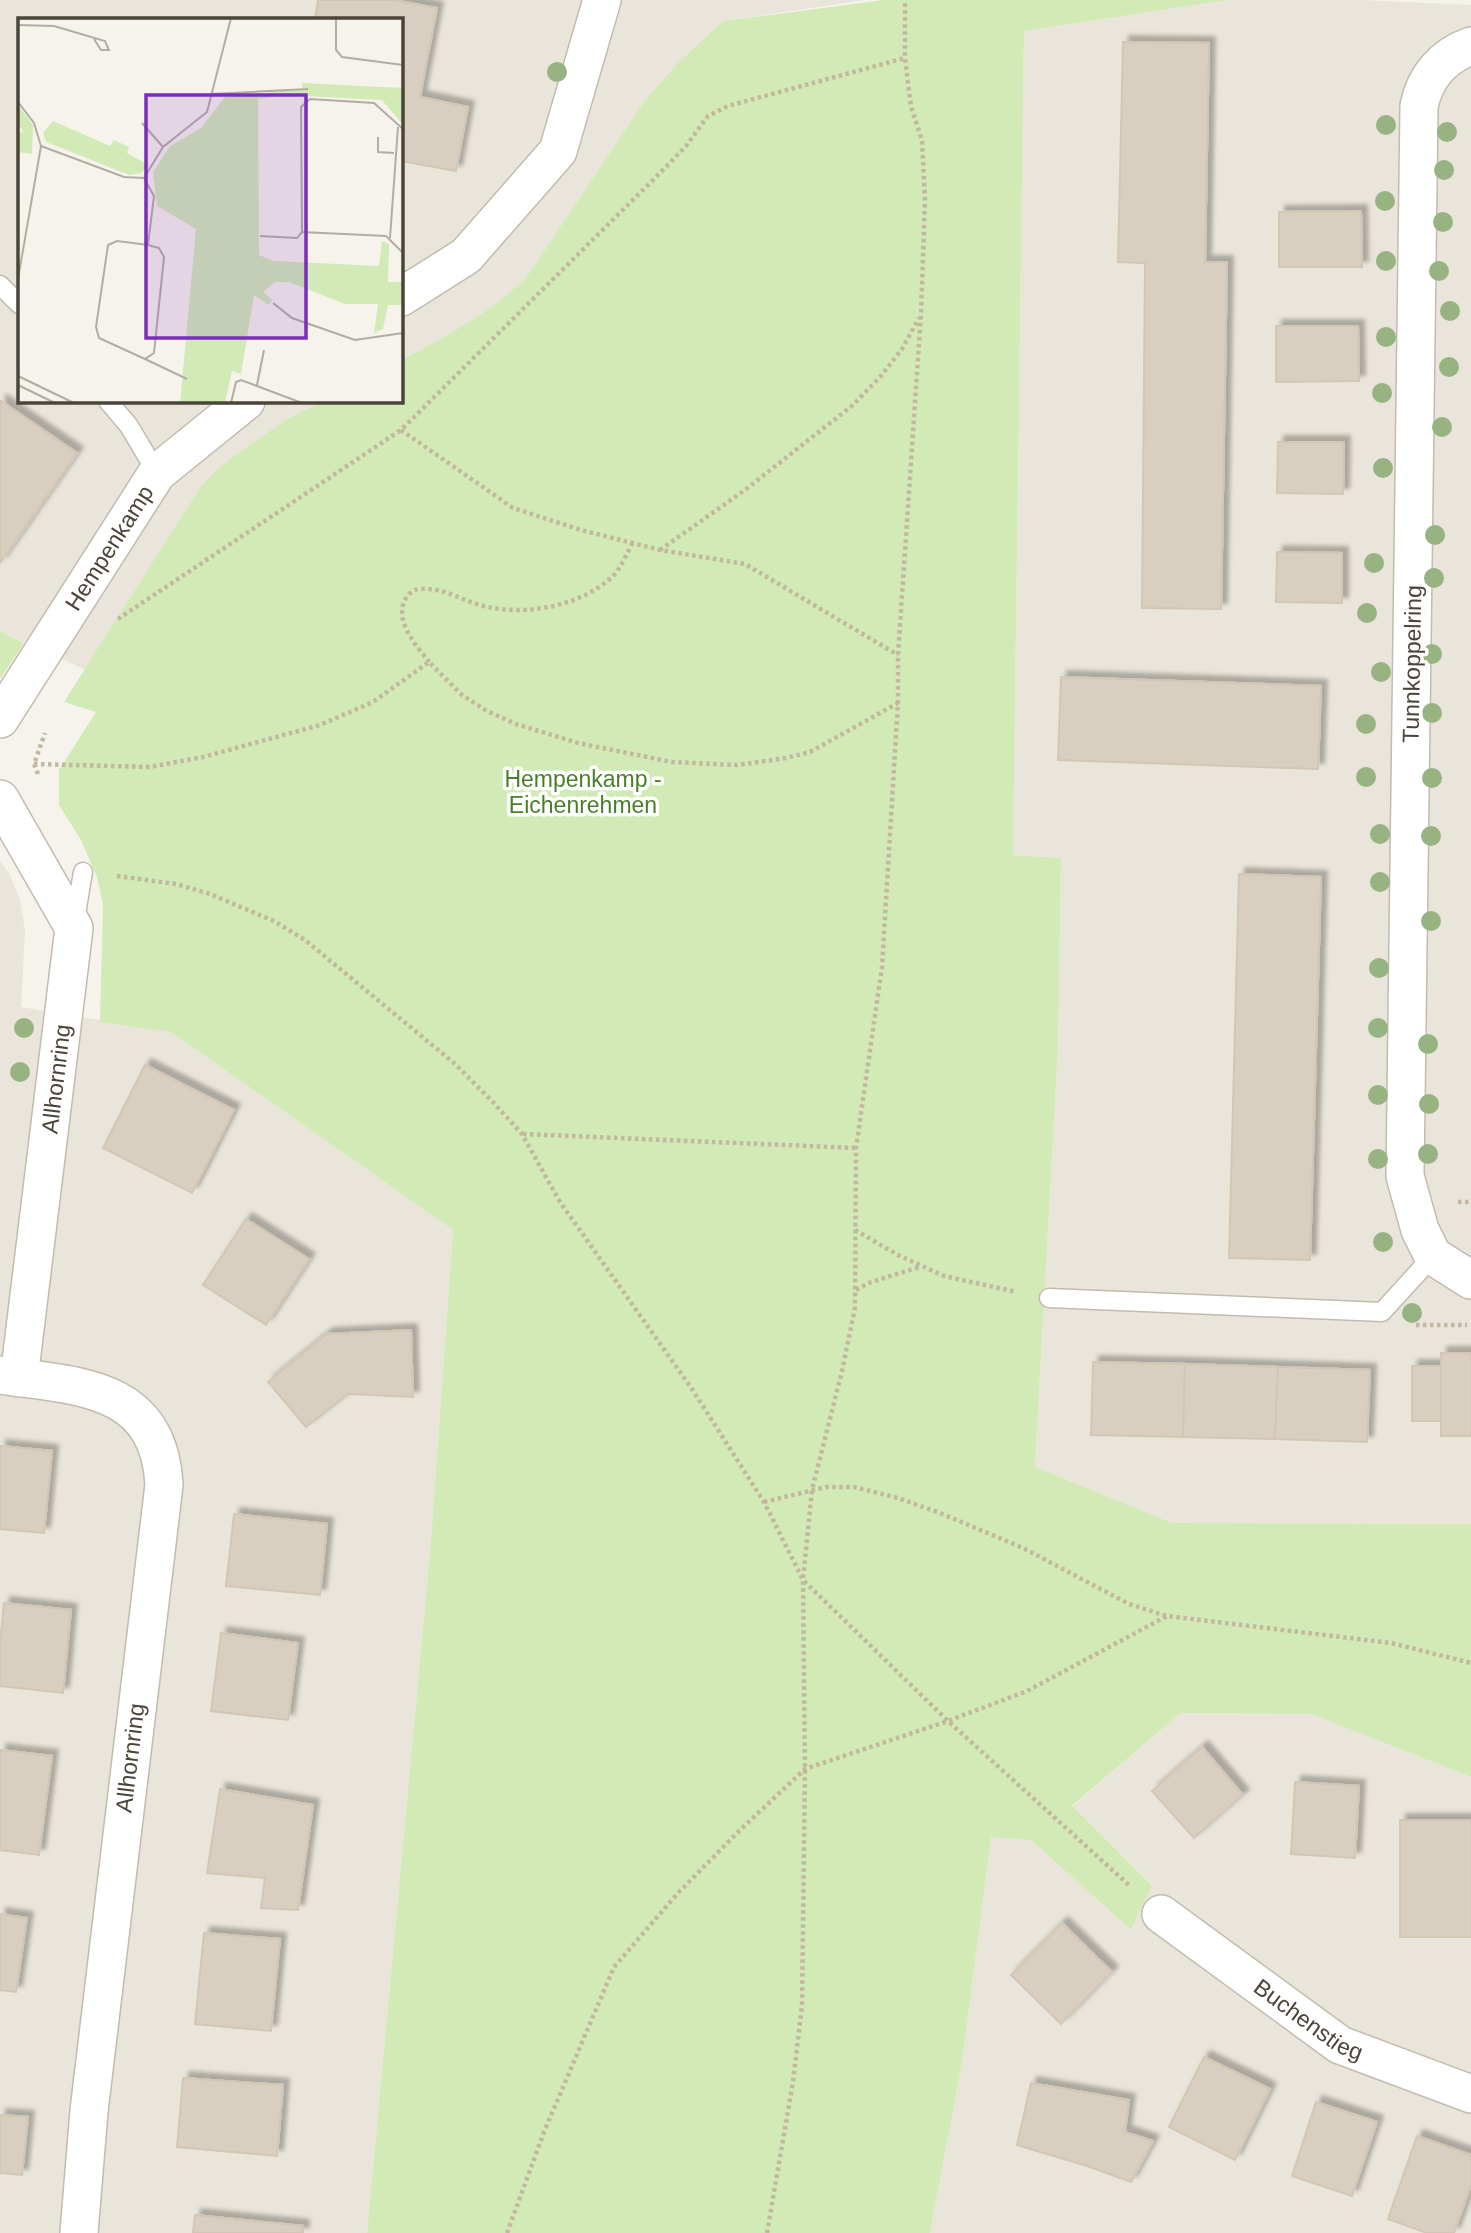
<svg xmlns="http://www.w3.org/2000/svg" width="1471" height="2233" viewBox="0 0 1471 2233" font-family="Arial,sans-serif">
<style>
.residential{fill:#eae5da}
.green{fill:#d2eab5}
.building{fill:#d8cfc1;stroke:#d3c7b4;stroke-width:2;filter:url(#shadow)}
.lines{fill:none;stroke-linecap:round;stroke-linejoin:round}
.lane-casing{stroke:#c2bbae;stroke-width:21}
.street-casing{stroke:#c2bbae;stroke-width:40}
.path{stroke:#c4b79f;stroke-width:4.5;stroke-dasharray:3.5 3.5;stroke-linecap:butt}
.lane{stroke:#fff;stroke-width:18}
.street{stroke:#fff;stroke-width:37}
.tree{fill:#97b381}
.labels{text-anchor:middle;dominant-baseline:central;stroke-width:7;stroke-linejoin:round;paint-order:stroke}
.street-label{font-size:23px;fill:#4b4439;stroke:#fff}
.park-label{font-size:23px;fill:#4a7f2a;stroke:#fff}
.inset-road{fill:none;stroke:#b2ada4;stroke-width:2}
.view{fill:#7b2cbf;fill-opacity:0.15;stroke:#7b2cbf;stroke-width:3.5}
.inset-edge{fill:none;stroke:#4b4439;stroke-width:3.5}
</style>
<defs>
<filter id="shadow"><feDropShadow dx="6" dy="-6" stdDeviation="2" flood-color="#0004"/></filter>
</defs>
<rect width="100%" height="100%" fill="#f6f3ec"/>
<!-- residential -->
<g class="residential">
<polygon points="0,0 866,0 723,21 643,103 526,278 505,299 477,319 401,360 401,19 19,19 19,401 323,401 287,419 235,455 217,469 201,486 86,670 0,631"/>
<polygon points="1228,0 1361,0 1471,5 1471,1524 1172,1523 1035,1468 1058,1047 1061,858 1013,855 1024,31"/>
<polygon points="0,861 9,873 20,900 25,931 21,1007 171,1032 453,1230 431,1541 367,2233 0,2233"/>
<polygon points="1181,1713 1311,1714 1471,1777 1471,2233 930,2233 962,2063 991,1836 1031,1840 1131,1930 1152,1884 1072,1807"/>
</g>
<!-- green -->
<g class="green">
<path d="M 884,0 L 1228,0 L 1024,31 L 1013,855 L 1061,858 L 1058,1047 L 1035,1467 L 1172,1523 L 1471,1524 L 1471,1777 L 1311,1714 L 1181,1713 L 1072,1806 L 1152,1885 L 1131,1930 L 1031,1840 L 991,1837 L 962,2063 L 930,2233 L 367,2233 L 431,1541 L 453,1230 L 171,1032 L 100,1022 L 103,904 L 97,877 L 81,840 L 59,805 L 59,770 L 96,712 L 64,702 L 201,486 L 217,469 L 235,455 L 287,419 L 323,401 L 401,401 L 401,360 C 446,336 489,314 526,278 L 643,103 L 677,64 L 723,21 Z"/>
<polygon points="0,631 24,643 0,679"/>
</g>
<!-- building -->
<g class="building">
<polygon points="318,0 394,0 437,8 420,97 468,107 456,171 401,161 401,19 315,19"/>
<polygon points="1123,42 1209,43 1205,262 1227,262 1221,609 1142,608 1145,263 1118,262"/>
<polygon points="1361,211 1362,267 1279,267 1279,212"/>
<polygon points="1276,326 1358,326 1359,381 1276,382"/>
<polygon points="1,401 77,453 0,563 0,401"/>
<polygon points="1278,442 1344,442 1343,494 1277,493"/>
<polygon points="1277,552 1342,553 1342,603 1276,602"/>
<polygon points="1061,677 1321,686 1318,769 1058,760"/>
<polygon points="1239,874 1321,877 1310,1260 1229,1258"/>
<polygon points="145,1065 234,1110 192,1193 103,1148"/>
<polygon points="246,1219 309,1259 266,1325 203,1285"/>
<polygon points="411,1330 413,1397 348,1394 306,1427 268,1382 327,1334"/>
<rect x="1441" y="1353" width="30" height="83"/>
<polygon points="1093,1362 1185,1364 1183,1437 1091,1435"/>
<polygon points="1185,1364 1278,1367 1275,1439 1183,1437"/>
<rect x="1412" y="1366" width="29" height="55"/>
<polygon points="1278,1367 1370,1370 1367,1442 1275,1439"/>
<polygon points="0,1446 52,1451 44,1533 0,1529"/>
<polygon points="234,1514 327,1524 320,1595 226,1586"/>
<polygon points="4,1603 71,1610 63,1693 0,1686 0,1644"/>
<polygon points="221,1633 298,1643 288,1720 211,1711"/>
<polygon points="1202,1747 1243,1795 1194,1838 1152,1791"/>
<polygon points="0,1750 52,1756 39,1855 0,1850"/>
<polygon points="1295,1782 1359,1786 1355,1858 1291,1854"/>
<polygon points="220,1789 313,1805 298,1910 261,1908 265,1878 207,1873"/>
<rect x="1400" y="1820" width="71" height="117"/>
<polygon points="0,1914 27,1918 16,1992 0,1990"/>
<polygon points="1062,1923 1112,1972 1061,2024 1011,1975"/>
<polygon points="204,1933 280,1939 271,2031 195,2024"/>
<polygon points="1204,2057 1270,2089 1235,2160 1169,2127"/>
<polygon points="183,2078 283,2085 277,2156 177,2147"/>
<polygon points="1031,2083 1129,2100 1125,2132 1153,2141 1131,2182 1087,2166 1017,2145"/>
<polygon points="1316,2102 1377,2122 1352,2196 1292,2176"/>
<polygon points="0,2115 28,2117 22,2175 0,2173"/>
<polygon points="1417,2136 1471,2155 1471,2185 1454,2233 1427,2233 1388,2219"/>
<polygon points="195,2215 303,2226 303,2233 193,2233"/>
</g>
<g class="lines">
<!-- lane casing -->
<g class="lane-casing">
<g id="lane">
<polyline points="0,285 19,304"/>
<polyline points="108,401 129,426 157,473"/>
<polyline points="75,920 83,872"/>
<polyline points="1049,1298 1382,1312 1433,1256"/>
</g>
</g>
<!-- street casing -->
<g class="street-casing">
<g id="street">
<path d="M 1471,46 C 1443,56 1425,77 1419,106 L 1405,1176 L 1420,1230 L 1433,1256 L 1471,1280"/>
<polyline points="401,297 466,256 558,151 602,0"/>
<path id="s1" d="M 0,719 L 157,473 L 246,401"/>
<polyline points="0,799 74,928 19,1378"/>
<path d="M 0,1375 C 77,1386 159,1385 164,1485 L 89,2111 L 79,2233"/>
<path id="s2" d="M 1161,1914 L 1340,2045 L 1471,2094"/>
</g>
</g>
<!-- path -->
<g class="path">
<polyline points="401,430 513,508 581,530 660,550 745,564 898,655"/>
<polyline points="660,550 745,490 853,405 880,377 902,349 919,318"/>
<polyline points="118,619 401,430 659,174 686,146 708,116 728,106 905,58"/>
<path d="M 429,662 C 417,646 394,622 405,600 C 408,594 413,589 421,589 C 444,587 466,603 488,607 C 528,616 584,605 614,575 C 622,566 627,553 633,542"/>
<polyline points="34,764 150,767 203,757 320,725 373,702 429,662 462,695 487,711 516,724 578,743 672,762 737,765 786,758 810,752 898,703"/>
<polyline points="38,774 34,764 45,733"/>
<polyline points="117,876 176,884 210,894 274,921 305,940 454,1063 491,1100 522,1134 560,1202 692,1389 764,1502 803,1580 948,1721 1130,1886"/>
<polyline points="523,1134 856,1148"/>
<polyline points="1458,1202 1471,1202"/>
<polyline points="855,1230 898,1255 944,1276 1017,1292"/>
<polyline points="856,1290 871,1282 920,1267"/>
<polyline points="1416,1325 1467,1325"/>
<polyline points="764,1502 826,1487 854,1487 898,1498 940,1513 1023,1548 1129,1604 1167,1616 1391,1643 1471,1663"/>
<polyline points="507,2233 544,2132 614,1967 678,1893 739,1831 805,1769 948,1721 1027,1691 1167,1616"/>
<polyline points="767,2233 793,2082 802,2005 805,1769 803,1580 812,1490 842,1371 855,1308 856,1148 882,967 898,702 898,655 921,314 925,200 922,140 911,107 905,58 905,0"/>
</g>
<!-- lane -->
<use href="#lane" class="lane"/>
<!-- street -->
<use href="#street" class="street"/>
</g>
<!-- trees -->
<g class="tree">
<circle cx="557" cy="72" r="10"/>
<circle cx="1386" cy="125" r="10"/>
<circle cx="1447" cy="132" r="10"/>
<circle cx="1444" cy="170" r="10"/>
<circle cx="1385" cy="201" r="10"/>
<circle cx="1443" cy="222" r="10"/>
<circle cx="1386" cy="261" r="10"/>
<circle cx="1439" cy="271" r="10"/>
<circle cx="1450" cy="311" r="10"/>
<circle cx="1386" cy="337" r="10"/>
<circle cx="1449" cy="367" r="10"/>
<circle cx="1382" cy="393" r="10"/>
<circle cx="1442" cy="427" r="10"/>
<circle cx="1383" cy="468" r="10"/>
<circle cx="1435" cy="535" r="10"/>
<circle cx="1374" cy="563" r="10"/>
<circle cx="1434" cy="578" r="10"/>
<circle cx="1367" cy="613" r="10"/>
<circle cx="1432" cy="654" r="10"/>
<circle cx="1381" cy="672" r="10"/>
<circle cx="1432" cy="713" r="10"/>
<circle cx="1366" cy="724" r="10"/>
<circle cx="1366" cy="777" r="10"/>
<circle cx="1432" cy="778" r="10"/>
<circle cx="1380" cy="834" r="10"/>
<circle cx="1431" cy="836" r="10"/>
<circle cx="1380" cy="882" r="10"/>
<circle cx="1431" cy="921" r="10"/>
<circle cx="1379" cy="968" r="10"/>
<circle cx="24" cy="1028" r="10"/>
<circle cx="1378" cy="1028" r="10"/>
<circle cx="1428" cy="1044" r="10"/>
<circle cx="20" cy="1072" r="10"/>
<circle cx="1378" cy="1095" r="10"/>
<circle cx="1429" cy="1104" r="10"/>
<circle cx="1428" cy="1154" r="10"/>
<circle cx="1378" cy="1159" r="10"/>
<circle cx="1383" cy="1242" r="10"/>
<circle cx="1412" cy="1313" r="10"/>
</g>
<g class="labels">
<!-- street labels -->
<g class="street-label">
<text stroke="none"><textPath href="#s1" startOffset="203">Hempenkamp</textPath></text>
<text transform="translate(1412 664) rotate(-89)">Tunnkoppelring</text>
<text transform="translate(56 1079) rotate(-83)">Allhornring</text>
<text transform="translate(130 1758) rotate(-83)">Allhornring</text>
<text stroke="none"><textPath href="#s2" startOffset="182">Buchenstieg</textPath></text>
</g>
<!-- park labels -->
<g class="park-label">
<text x="583" y="779">Hempenkamp -<tspan x="583" dy="26">Eichenrehmen</tspan></text>
</g>
</g>
<!-- overview -->
<g transform="translate(18 18)">
<rect width="385" height="385" fill="#f6f3ec"/>
<path d="M 284,65 L 385,70 L 385,107 L 364,82 L 266,77 L 240,81 L 241,237 L 256,243 L 361,248 L 364,223 L 371,226 L 370,264 L 385,264 L 385,287 L 370,287 L 365,311 L 356,315 L 360,286 L 327,286 L 271,264 L 257,264 L 245,274 L 254,282 L 251,287 L 236,277 L 223,356 L 214,353 L 207,385 L 162,385 L 178,211 L 139,188 L 135,154 L 152,128 L 183,110 L 207,79 L 284,71 ZM 0,87 L 15,107 L 14,136 L 0,134 L 0,114 L 6,115 L 0,106 ZM 35,103 L 92,128 L 96,122 L 111,129 L 109,135 L 131,147 L 123,155 L 111,157 L 28,124 L 25,115 Z" fill="#d2eab5"/>
<path class="inset-road" d="M 318,0 L 318,32 L 324,39 L 385,47M 0,7 L 36,8 L 87,23 L 91,32 L 83,32 L 76,21M 194,76 L 290,71M 0,84 L 16,105 L 23,128 L 0,261M 124,105 L 145,129M 385,111 L 356,85 L 292,81 L 283,89 L 284,214 L 368,218 L 385,235M 360,119 L 360,134 L 376,135M 23,128 L 106,159 L 126,160M 126,160 L 136,178 L 130,227 L 99,223 L 90,227 L 78,309 L 81,320 L 127,341 L 136,335 L 146,239 L 141,230 L 130,227M 126,160 L 145,129 L 189,94 L 213,0M 242,218 L 279,220 L 284,214M 372,220 L 380,109M 255,285 L 274,300 L 337,322 L 385,315M 127,341 L 169,361M 0,358 L 56,385M 0,367 L 37,385M 239,367 L 246,332M 213,385 L 218,364 L 223,362 L 284,385"/>
<path class="view" d="M 128,77 L 288,77 L 288,320 L 128,320 Z"/>
<rect width="385" height="385" class="inset-edge"/>
</g>
</svg>
